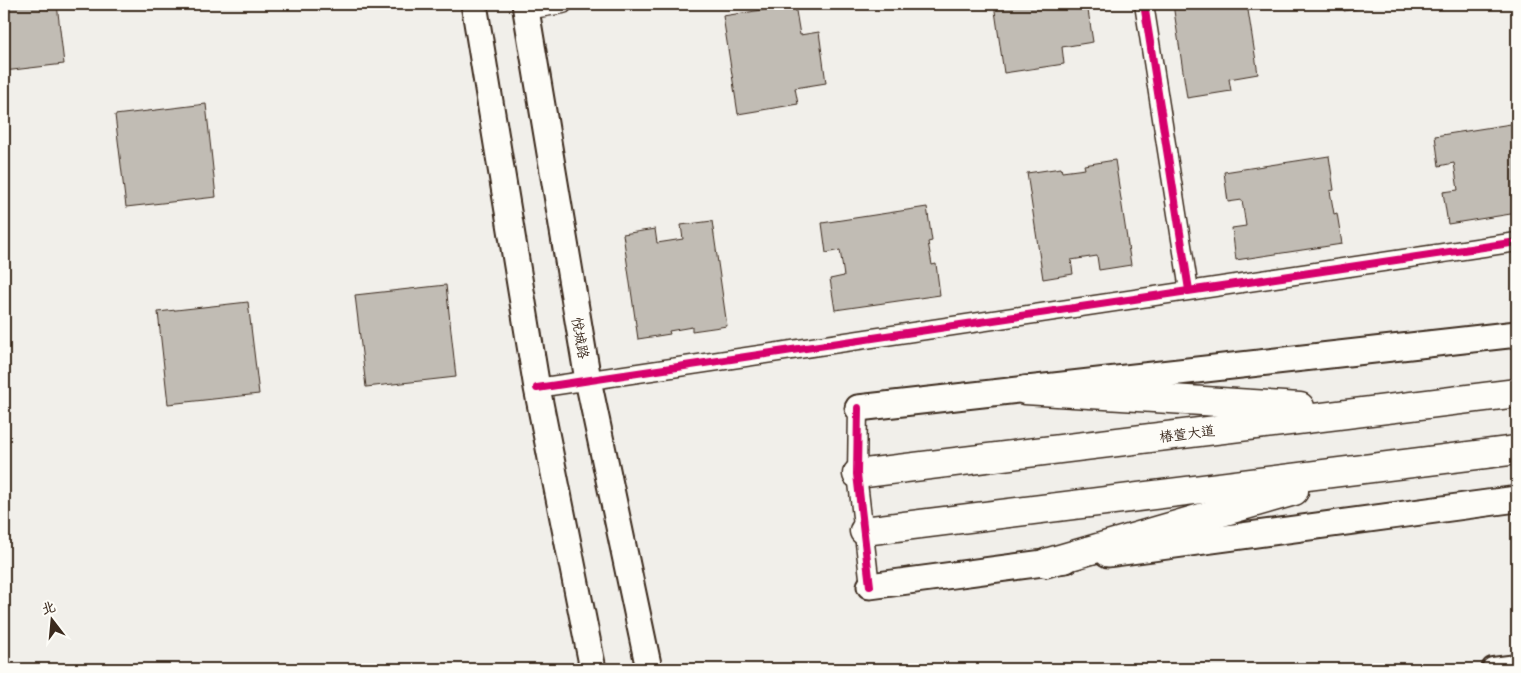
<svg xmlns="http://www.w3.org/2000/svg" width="1521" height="673" viewBox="0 0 1521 673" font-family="'Playpen Sans','LXGW WenKai TC',sans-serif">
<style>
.building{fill:#c1bcb4;stroke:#3b2a1e}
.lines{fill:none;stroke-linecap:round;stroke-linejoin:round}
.minor-casing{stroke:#3b2a1e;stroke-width:21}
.tertiary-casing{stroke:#3b2a1e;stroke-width:26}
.secondary-casing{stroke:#3b2a1e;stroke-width:29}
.trunk-casing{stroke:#3b2a1e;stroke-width:31}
.minor{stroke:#fdfcf7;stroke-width:18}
.tertiary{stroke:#fdfcf7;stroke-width:22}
.secondary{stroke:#fdfcf7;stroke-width:25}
.trunk{stroke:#fdfcf7;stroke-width:28}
.cycleway-casing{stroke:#fdfcf7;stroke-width:11}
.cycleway{stroke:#d6006c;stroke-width:8}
.labels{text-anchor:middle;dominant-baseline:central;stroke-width:4.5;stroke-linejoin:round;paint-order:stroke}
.street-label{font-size:14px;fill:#3b2a1e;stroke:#fdfcf7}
</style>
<rect width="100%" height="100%" fill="#f1efea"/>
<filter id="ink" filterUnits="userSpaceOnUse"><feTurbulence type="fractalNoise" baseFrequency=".02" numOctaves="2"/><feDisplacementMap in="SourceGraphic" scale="10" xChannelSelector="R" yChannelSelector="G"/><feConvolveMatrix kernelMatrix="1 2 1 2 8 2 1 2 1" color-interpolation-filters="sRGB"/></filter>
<g filter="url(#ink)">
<!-- building -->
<g class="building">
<polygon points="4,4 57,4 64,64 4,71"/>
<polygon points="994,4 1087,4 1093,42 1062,47 1064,64 1004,73"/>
<polygon points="1173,4 1247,4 1258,74 1229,79 1231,91 1187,98"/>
<polygon points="1343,4 1371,4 1372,6 1344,11"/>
<polygon points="795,5 800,35 819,32 826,83 795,88 798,104 738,114 723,16"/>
<polygon points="206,104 216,197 126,207 115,115"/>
<polygon points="1517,123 1517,213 1448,224 1443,192 1458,190 1454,163 1439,166 1435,136"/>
<polygon points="1329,156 1334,190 1330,191 1334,214 1337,213 1342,244 1236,260 1232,228 1246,226 1242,200 1228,202 1224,172"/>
<polygon points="1115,160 1131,265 1099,270 1097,256 1071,260 1073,274 1043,279 1027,173 1061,168 1062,172 1085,169 1084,165"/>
<polygon points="927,207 932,241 928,242 932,265 936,264 940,295 835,310 830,279 844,276 840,250 826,253 822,223"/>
<polygon points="712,221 727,326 692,331 692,327 669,331 670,334 638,339 623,234 655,229 657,243 683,239 681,225"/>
<polygon points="446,285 456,377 366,387 355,295"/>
<polygon points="248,302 259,394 168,404 158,312"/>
</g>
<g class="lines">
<!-- minor casing -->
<g class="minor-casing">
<g id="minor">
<polyline points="1144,4 1189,290"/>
<polyline points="526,10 563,4"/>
<polyline points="537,388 1517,242"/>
<polyline points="858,408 857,474 870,586"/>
</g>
</g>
<!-- tertiary casing -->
<g class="tertiary-casing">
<polyline id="tertiary" points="1493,669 1517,666"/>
</g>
<!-- secondary casing -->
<g class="secondary-casing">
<g id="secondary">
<polyline points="474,4 537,388 593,669"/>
<polyline points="525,4 588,380 649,669"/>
<polyline points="858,408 1517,334"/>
<polyline points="1108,554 1517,499"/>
<polyline points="870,586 1066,560"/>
</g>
</g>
<!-- trunk casing -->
<g class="trunk-casing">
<g id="trunk">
<polyline points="1025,390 1300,407"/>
<polyline points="857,474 1517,393"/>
<polyline points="864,531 1517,450"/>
<polyline points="1046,563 1294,491"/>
</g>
</g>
<!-- minor -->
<use href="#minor" class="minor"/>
<!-- tertiary -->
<use href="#tertiary" class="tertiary"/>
<!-- secondary -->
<use href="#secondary" class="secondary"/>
<!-- trunk -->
<use href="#trunk" class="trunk"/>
<!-- cycleway casing -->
<g class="cycleway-casing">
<g id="cycleway">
<polyline points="1144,4 1189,290"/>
<polyline points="537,388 1517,242"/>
<polyline points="858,408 857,474 870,586"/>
</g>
</g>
<!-- cycleway -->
<use href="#cycleway" class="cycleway"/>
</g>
</g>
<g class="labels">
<!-- street labels -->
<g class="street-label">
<text transform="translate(581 338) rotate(80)">悦城路</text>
<text transform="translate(1187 433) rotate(-7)">椿萱大道</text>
</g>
</g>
<!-- margin -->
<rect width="1521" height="673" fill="none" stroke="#fdfcf7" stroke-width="20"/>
<rect x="10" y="10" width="1501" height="653" fill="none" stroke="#3b2a1e" stroke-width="2" filter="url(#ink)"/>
<!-- north arrow -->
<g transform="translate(52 620) rotate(344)" stroke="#fdfcf7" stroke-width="4" paint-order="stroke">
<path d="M0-4L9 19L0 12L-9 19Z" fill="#3b2a1e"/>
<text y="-8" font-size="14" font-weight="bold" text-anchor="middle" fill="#3b2a1e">北</text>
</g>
</svg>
